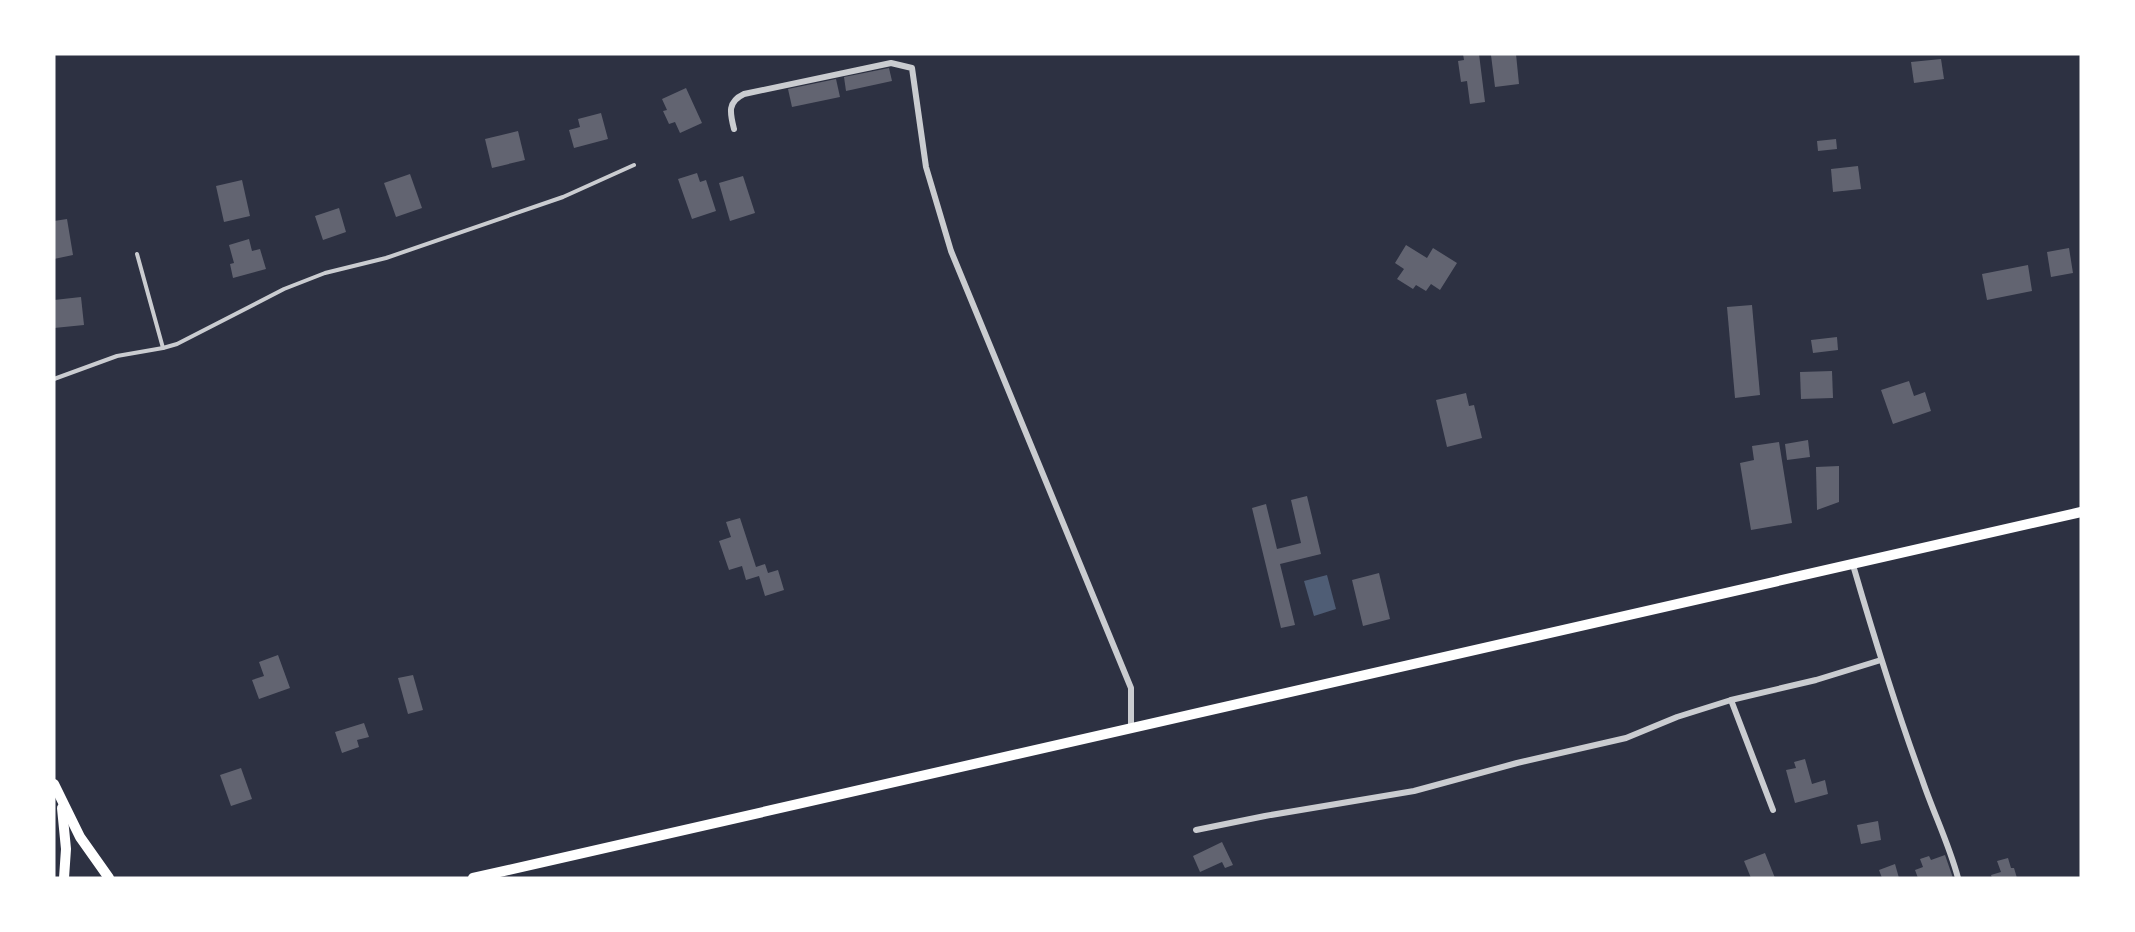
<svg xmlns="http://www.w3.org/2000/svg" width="2135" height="932" viewBox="0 0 2135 932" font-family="'Playfair Display',serif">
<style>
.water{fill:#4f5d75}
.building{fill:#626471}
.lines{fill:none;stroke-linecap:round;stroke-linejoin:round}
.service{stroke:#caccd0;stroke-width:4}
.minor{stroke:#caccd0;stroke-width:6}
.secondary{stroke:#fff;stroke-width:10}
</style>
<rect width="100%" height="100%" fill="#2d3142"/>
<!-- water -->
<polygon class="water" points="1327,575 1336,609 1314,616 1304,581"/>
<!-- building -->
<g class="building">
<polygon points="1463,54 1479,54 1485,102 1470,104 1467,81 1461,82 1458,61 1464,60"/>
<polygon points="1516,54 1519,84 1495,87 1491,55"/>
<polygon points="1941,59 1944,79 1914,83 1911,62"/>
<polygon points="889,68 892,81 846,91 844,77"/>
<polygon points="836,79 840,97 792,107 788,89"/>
<polygon points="686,88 702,123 680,133 675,122 669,124 663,111 667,110 662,99"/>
<polygon points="601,113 608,139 574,148 569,130 580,127 578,119"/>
<polygon points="518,131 525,160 492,168 485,139"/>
<polygon points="1836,139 1837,149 1818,151 1817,141"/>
<polygon points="1858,166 1861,189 1833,192 1831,169"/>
<polygon points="697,173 700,182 706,180 716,211 692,219 678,179"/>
<polygon points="410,174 422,208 396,217 384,183"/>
<polygon points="743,176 755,213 730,221 719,183"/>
<polygon points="242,180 250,216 224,222 216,186"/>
<polygon points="339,208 346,232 323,240 315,216"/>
<polygon points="67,219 73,255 54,259 54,221"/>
<polygon points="249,239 252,251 260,249 266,269 233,278 230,264 234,263 229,245"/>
<polygon points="1406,245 1427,258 1433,248 1457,263 1440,290 1431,284 1426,291 1416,285 1413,289 1397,279 1404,269 1395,263"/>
<polygon points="2069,248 2073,273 2051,277 2047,252"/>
<polygon points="2028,265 2032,291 1987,300 1982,274"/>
<polygon points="81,297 84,325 54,328 54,300"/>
<polygon points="1752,305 1760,395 1735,398 1727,307"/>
<polygon points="1837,337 1838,350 1813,353 1811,340"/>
<polygon points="1832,371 1833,398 1801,399 1800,372"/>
<polygon points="1909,381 1914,396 1925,392 1931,411 1893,424 1881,390"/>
<polygon points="1466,393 1469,406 1474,405 1482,438 1447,447 1436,400"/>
<polygon points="1808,440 1810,457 1787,460 1785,444"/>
<polygon points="1779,442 1792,523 1751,530 1740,463 1754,460 1752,446"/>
<polygon points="1839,466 1839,502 1817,510 1816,467"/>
<polygon points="1307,496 1321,554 1280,564 1295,625 1281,628 1252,508 1266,504 1277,549 1301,543 1291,500"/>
<polygon points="740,518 756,567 765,564 768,573 778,570 784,590 765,596 759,576 746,580 742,566 729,570 719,541 731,537 726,522"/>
<polygon points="1379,573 1390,619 1363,626 1352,580"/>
<polygon points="278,655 290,688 259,699 252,680 264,676 259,662"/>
<polygon points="413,675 423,710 408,714 398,678"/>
<polygon points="364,723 369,737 357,740 359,747 342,753 335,732"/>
<polygon points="1805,759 1812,784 1825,780 1828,794 1795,803 1786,770 1796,768 1794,762"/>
<polygon points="241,768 252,799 231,806 220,775"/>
<polygon points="1878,821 1881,840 1861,844 1857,825"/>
<polygon points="1222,842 1233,865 1225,868 1222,862 1200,872 1193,856"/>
<polygon points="1765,853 1775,878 1751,878 1744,861"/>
<polygon points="1945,855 1953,878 1918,878 1915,870 1923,867 1920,859 1929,856 1931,860"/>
<polygon points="2008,858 2011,868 2014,868 2017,878 1992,878 1991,875 2001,872 1997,861"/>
<polygon points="1895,864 1899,878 1882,878 1879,870"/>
</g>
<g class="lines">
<!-- service -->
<g class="service">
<polyline points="137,254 163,348"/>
<polyline points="54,379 117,356 163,348 177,344 284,289 325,273 386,258 563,197 634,165"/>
</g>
<!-- minor -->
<g class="minor">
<path d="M 734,129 C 730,113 727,102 744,94 L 891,63 L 912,68 L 926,167 L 951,251 L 1131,688 L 1131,728"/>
<path d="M 1853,565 C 1874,637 1896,709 1922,779 C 1933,812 1949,844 1958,878"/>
<polyline points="1731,700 1773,810"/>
<polyline points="1196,830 1265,816 1414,791 1517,763 1626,738 1677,717 1731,700 1816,680 1881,660"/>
</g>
<!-- secondary -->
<g class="secondary">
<polyline points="54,784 80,837 109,878"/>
<polyline points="62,808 66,849 64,878"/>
<polyline points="473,878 2081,512"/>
</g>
</g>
<!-- border -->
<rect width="2135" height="932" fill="none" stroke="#ffffff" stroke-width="111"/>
</svg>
